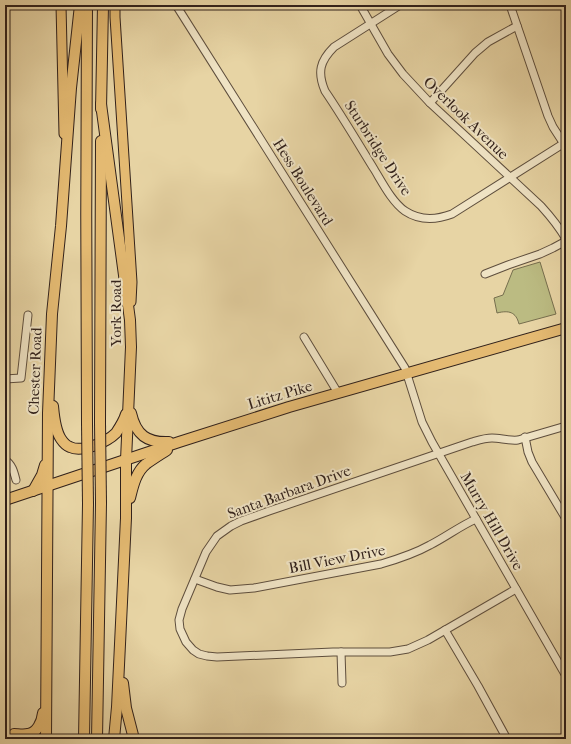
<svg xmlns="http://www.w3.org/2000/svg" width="571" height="744" viewBox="0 0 571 744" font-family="'IM FELL French Canon',serif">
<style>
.green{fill:#bbbb82;stroke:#766e4e}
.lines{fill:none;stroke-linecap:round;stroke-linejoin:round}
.minor-casing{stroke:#5e4e3d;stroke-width:9}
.major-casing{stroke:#31211b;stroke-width:11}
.highway-casing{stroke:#31211b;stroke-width:12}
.minor{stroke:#efe3c4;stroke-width:7}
.major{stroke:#e4ba72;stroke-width:9}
.highway{stroke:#e4ba72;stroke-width:10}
.highway-bridge-casing{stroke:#31211b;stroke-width:12;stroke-linecap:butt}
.highway-bridge{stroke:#e4ba72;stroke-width:10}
.labels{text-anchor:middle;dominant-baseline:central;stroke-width:4;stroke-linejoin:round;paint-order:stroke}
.street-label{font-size:15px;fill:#31211b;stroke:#efe3c4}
</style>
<rect width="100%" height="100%" fill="#e7d4a4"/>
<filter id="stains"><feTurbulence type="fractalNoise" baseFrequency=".005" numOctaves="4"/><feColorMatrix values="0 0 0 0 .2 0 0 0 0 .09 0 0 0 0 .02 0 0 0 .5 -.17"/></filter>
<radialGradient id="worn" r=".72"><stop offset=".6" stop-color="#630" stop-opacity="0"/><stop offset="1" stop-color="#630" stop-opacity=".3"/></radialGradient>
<!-- green -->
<path class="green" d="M 540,262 L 556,314 L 519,324 C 516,312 509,310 497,313 L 494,298 L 503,295 L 513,270 Z"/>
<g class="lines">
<!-- minor casing -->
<g class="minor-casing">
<g id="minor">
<polyline points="176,5 405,368 422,422 432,442 566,676"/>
<path d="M 360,5 L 388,54 L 403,74 L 430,103 L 541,206 C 551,217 559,227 566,239"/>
<path d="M 400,5 L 334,47 C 320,61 317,72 325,91 C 342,116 358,143 374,169 C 382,182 392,202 405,211 C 420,221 436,220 452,214 L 566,142"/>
<polyline points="510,5 548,116 553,127 564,144"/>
<polyline points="430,103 475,53 488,42 517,26"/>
<polyline points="485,274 508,265 540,254 553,248 566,241"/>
<polyline points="304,337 338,393"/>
<polyline points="5,379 21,378 28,315"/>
<polyline points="525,437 528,452 532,462 566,519"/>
<path d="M 5,460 C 12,464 14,472 16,480"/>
<path d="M 195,579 L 217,587 L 230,590 L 254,588 L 381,564 C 398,559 414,554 430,545 C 446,537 460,526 476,519"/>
<path d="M 516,589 L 428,640 L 408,649 L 390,652 L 333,652 L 217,657 L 207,656 L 199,654 L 193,650 L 186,642 L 180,629 L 179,620 L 182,609 L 206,552 L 217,536 L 231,526 L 241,521 L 269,511 L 472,442 C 479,440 485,438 492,438 C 500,438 509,441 518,440 L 566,426"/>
<polyline points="445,630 478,686 507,739"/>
<polyline points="341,652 342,683"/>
</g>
</g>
<!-- major casing -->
<g class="major-casing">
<g id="major">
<polyline points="61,5 64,134"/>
<polyline points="115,5 115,17 132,282 131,302"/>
</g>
</g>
<!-- highway casing -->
<g class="highway-casing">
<g id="highway">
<path d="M 87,5 C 86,144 86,284 87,423"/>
<polyline points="101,104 130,320 131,347 126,460 126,518 117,707 114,739"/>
<polyline points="101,109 103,5"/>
<path d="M 53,406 C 54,417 55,430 61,439 C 63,442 67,446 70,447 C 82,453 107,442 116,433 C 120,427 124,421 126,414"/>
<path d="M 131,413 C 136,435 147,443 169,442"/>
<polyline points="100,423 101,141"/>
<polyline points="33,491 42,475 45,465"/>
<path d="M 130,498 C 133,486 136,472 146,464 C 153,459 161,454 167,450"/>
<polyline points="5,500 179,442 289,407 566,328"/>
<polyline points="123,683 126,708 134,739"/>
<path d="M 14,734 C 18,734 23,735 28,734 C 37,733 42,722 43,713"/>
<polyline points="46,739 48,413 52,314 61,226 71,88 80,5"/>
<polyline points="84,739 88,504"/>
<polyline points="97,739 101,503"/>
</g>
</g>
<!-- minor -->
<use href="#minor" class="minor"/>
<!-- major -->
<use href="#major" class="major"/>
<!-- highway -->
<use href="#highway" class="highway"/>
<!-- highway-bridge casing -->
<g class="highway-bridge-casing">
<g id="highway-bridge">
<polyline points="87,423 88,504"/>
<polyline points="100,423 101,503"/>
</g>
</g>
<!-- highway-bridge -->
<use href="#highway-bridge" class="highway-bridge"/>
</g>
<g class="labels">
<!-- street labels -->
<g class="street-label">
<text transform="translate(466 118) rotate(44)">Overlook Avenue</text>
<text transform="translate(378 148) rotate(57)">Sturbridge Drive</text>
<text transform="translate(303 182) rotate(58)">Hess Boulevard</text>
<text transform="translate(116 313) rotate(-90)">York Road</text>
<text transform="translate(35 371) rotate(-88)">Chester Road</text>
<text transform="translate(280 395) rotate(-17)">Lititz Pike</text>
<text transform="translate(289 492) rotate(-20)">Santa Barbara Drive</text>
<text transform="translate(492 521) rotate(60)">Murry Hill Drive</text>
<text transform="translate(337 559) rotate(-11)">Bill View Drive</text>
</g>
</g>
<!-- margin -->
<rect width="571" height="744" fill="none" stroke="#e7d4a4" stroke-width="20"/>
<rect x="6" y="6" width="559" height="732" fill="none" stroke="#31211b" stroke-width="2"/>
<rect x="10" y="10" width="551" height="724" fill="none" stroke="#31211b"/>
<rect width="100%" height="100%" filter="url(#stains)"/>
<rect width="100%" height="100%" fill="url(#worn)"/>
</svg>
